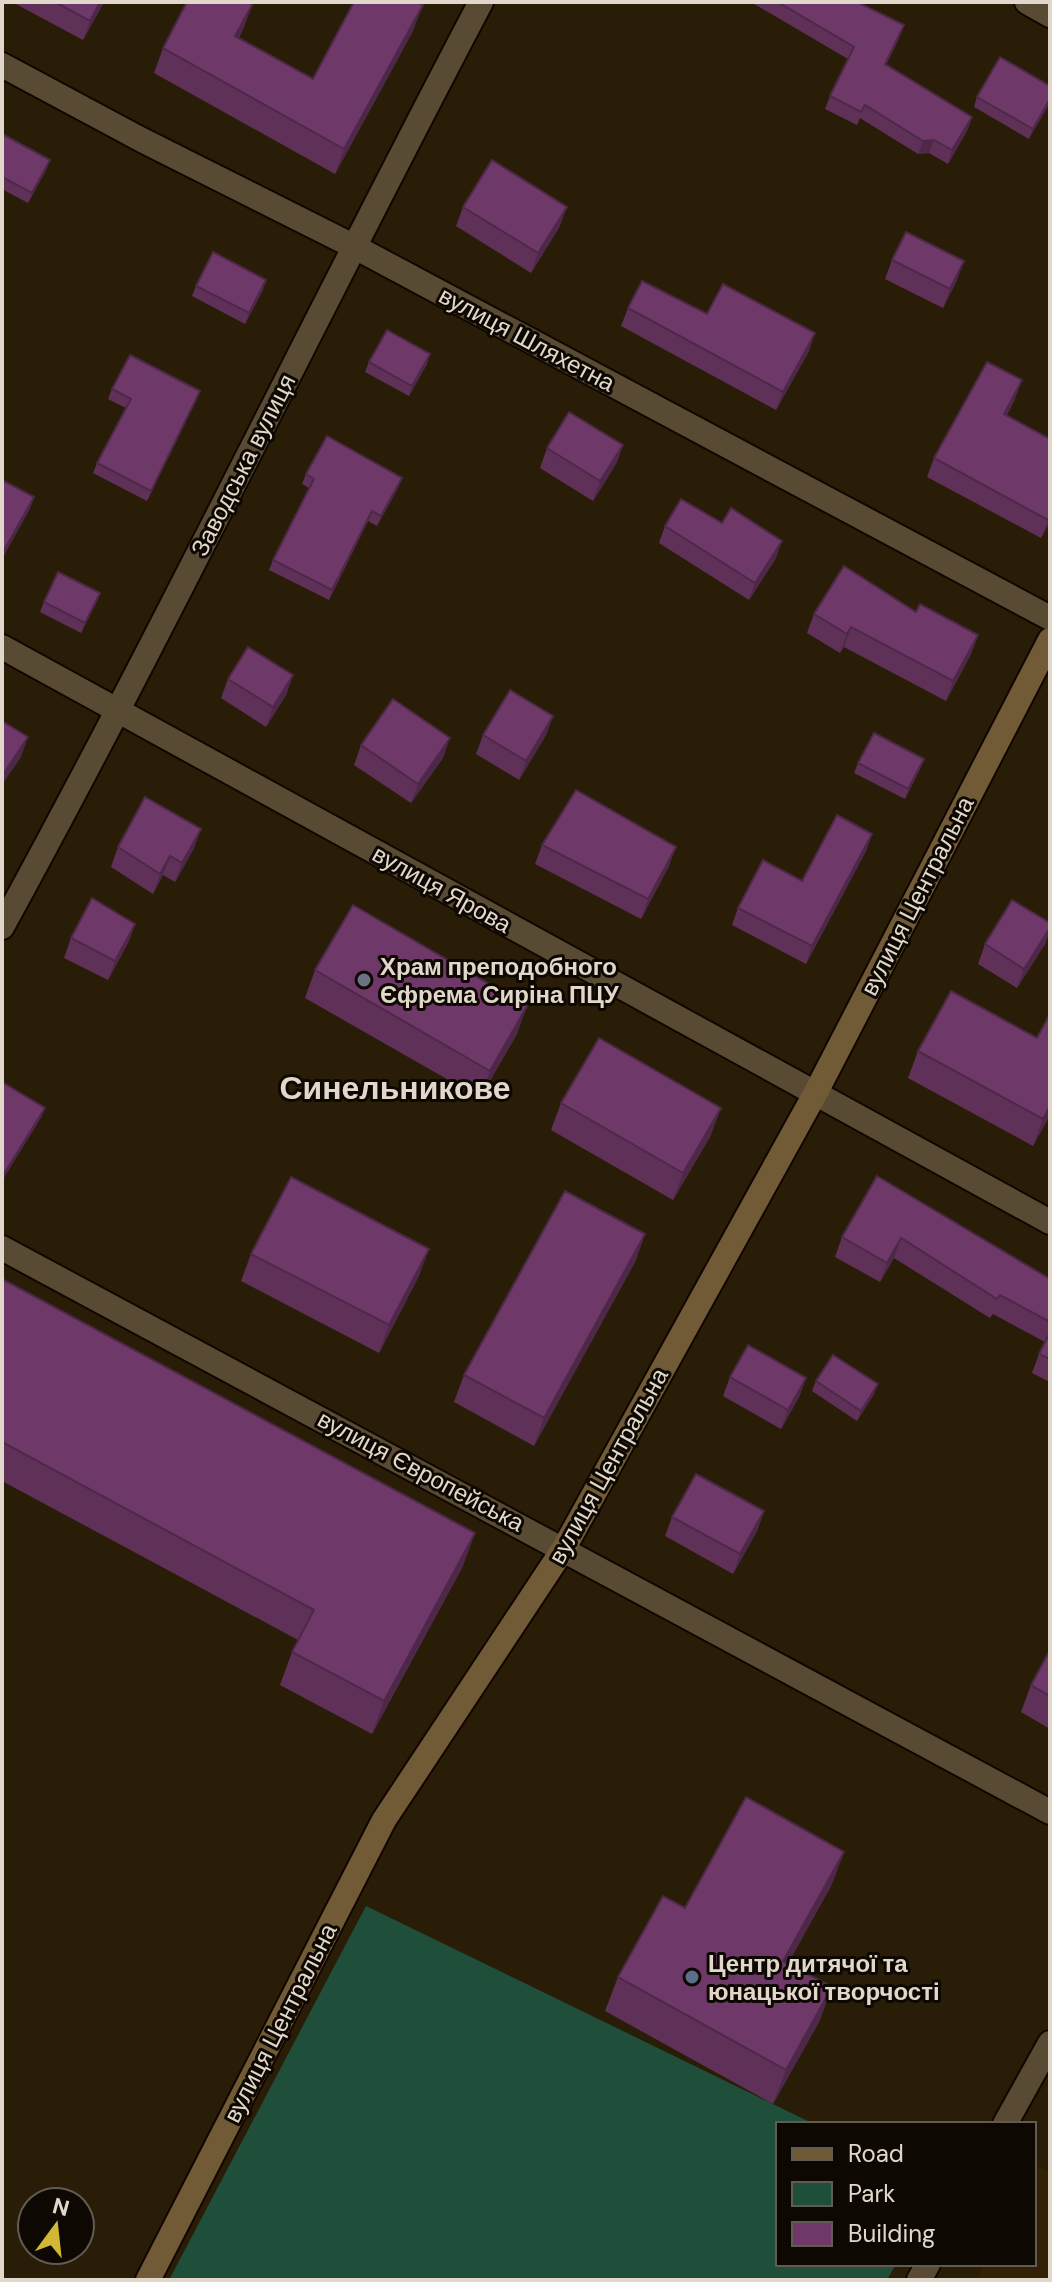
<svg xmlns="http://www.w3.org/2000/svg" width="1052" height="2282" viewBox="0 0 1052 2282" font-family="'DM Sans',sans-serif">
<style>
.built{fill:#322104}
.green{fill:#1f4e3a}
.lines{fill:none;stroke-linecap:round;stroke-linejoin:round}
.street-casing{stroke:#120700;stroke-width:28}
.secondary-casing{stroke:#120700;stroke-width:28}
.street{stroke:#594a33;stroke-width:24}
.secondary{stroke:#705b36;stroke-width:24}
.wall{fill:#5f3159}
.shaded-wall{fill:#4d2849}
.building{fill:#6e3968;stroke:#4d2849;stroke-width:2}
.worship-dot{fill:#6b7280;stroke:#0e0802;stroke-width:3}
.service-dot{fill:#5c6f8a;stroke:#0e0802;stroke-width:3}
.labels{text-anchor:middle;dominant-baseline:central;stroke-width:6;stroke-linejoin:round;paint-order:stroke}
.street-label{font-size:24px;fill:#e1d8cb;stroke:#0e0802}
.poi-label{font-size:24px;font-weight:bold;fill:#e1d8cb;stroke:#0e0802;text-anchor:start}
.district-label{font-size:32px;font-weight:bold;fill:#e1d8cb;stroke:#0e0802}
</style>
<rect width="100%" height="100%" fill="#2a1d07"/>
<!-- built -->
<polygon class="built" points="1038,2166 1050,2172 1050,2280 976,2280 985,2264 1034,2264 1034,2174"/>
<!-- green -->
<polygon class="green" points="366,1906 814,2124 778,2124 778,2264 896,2264 887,2280 169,2280"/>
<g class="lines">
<!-- street casing -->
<g class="street-casing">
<g id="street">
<polyline points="1027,2 1050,15"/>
<polyline points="2,65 142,140 353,246 1050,618"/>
<polyline points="2,647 1050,1222"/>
<path d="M 2,927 C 169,622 319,309 481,2"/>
<polyline points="2,1248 1050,1812"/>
<polyline points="1005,2124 1050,2043"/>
<polyline points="919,2280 928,2264"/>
</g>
</g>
<!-- secondary casing -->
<g class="secondary-casing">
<polyline id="secondary" points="148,2280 384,1820 564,1548 815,1094 1050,640"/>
</g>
<!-- street -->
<use href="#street" class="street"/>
<!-- secondary -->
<use href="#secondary" class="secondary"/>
</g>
<!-- wall -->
<g class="wall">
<polygon points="14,2 104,2 83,40 14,3"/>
<polygon points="751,2 857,2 899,38 886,65 972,117 967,131 948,164 929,153 918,154 860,118 857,125 825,109 830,96 848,59"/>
<polygon points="252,5 239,38 313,79 413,31 335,174 154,73 163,48"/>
<polygon points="1050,86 1029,139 974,107 977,97"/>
<polygon points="2,138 50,160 46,170 28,203 2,189"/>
<polygon points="463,207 560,226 531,273 456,226"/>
<polygon points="892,260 957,280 943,308 885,279"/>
<polygon points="196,286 263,290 245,324 192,296"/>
<polygon points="628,308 707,314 809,351 776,410 621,326"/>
<polygon points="369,362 427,364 409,396 365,372"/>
<polygon points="112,389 196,401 147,501 93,473 97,463 126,408 108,399"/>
<polygon points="1015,399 1007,415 1050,522 1041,538 927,477 934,458"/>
<polygon points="623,445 616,464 593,501 540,468 547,448"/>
<polygon points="306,474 402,478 398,488 377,526 368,521 329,600 269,570 273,560 309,488 302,484"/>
<polygon points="665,526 776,558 749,600 659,543"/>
<polygon points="44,602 96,603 81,633 40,612"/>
<polygon points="916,612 978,635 971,654 946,701 844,647 840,653 807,633 814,614"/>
<polygon points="293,675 286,695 266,727 221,698 228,679"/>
<polygon points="553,716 546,735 519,780 476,754 483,735"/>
<polygon points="361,745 443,758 411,803 354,765"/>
<polygon points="858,763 920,769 905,799 854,773"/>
<polygon points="872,834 866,851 806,964 732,925 738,908 802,881"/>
<polygon points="542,845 669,866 641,919 535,864"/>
<polygon points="118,847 194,848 175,882 163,875 153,894 111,867"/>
<polygon points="1050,923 1050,930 1045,944 1017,988 978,964 985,944"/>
<polygon points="135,924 128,943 108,980 64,958 71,938"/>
<polygon points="315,970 517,1034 480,1098 305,998"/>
<polygon points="918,1051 1050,1115 1033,1146 908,1078"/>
<polygon points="561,1103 711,1135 673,1200 551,1130"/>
<polygon points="877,1176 1050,1279 1050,1382 1032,1373 1039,1354 1045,1342 993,1314 990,1318 894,1258 880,1282 835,1257 842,1237"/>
<polygon points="645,1234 635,1262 534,1446 454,1402 464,1375"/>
<polygon points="251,1254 419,1276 379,1353 241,1281"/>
<polygon points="2,1279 463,1566 372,1734 280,1685 292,1652 298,1640 2,1481"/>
<polygon points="730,1377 806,1378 799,1397 781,1429 723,1396"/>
<polygon points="816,1381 874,1394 857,1421 812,1391"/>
<polygon points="764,1511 757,1531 733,1574 665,1536 672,1517"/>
<polygon points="1050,1650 1050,1729 1021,1712 1031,1685"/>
<polygon points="844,1852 831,1886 788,1963 832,1987 819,2022 773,2104 605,2011 618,1977 685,1908"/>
</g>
<!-- shaded-wall -->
<g class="shaded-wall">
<polygon points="100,2 104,2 83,40 90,21"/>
<polygon points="252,5 243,30 226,61 235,36"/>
<polygon points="423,5 413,31 335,174 344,149"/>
<polygon points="904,25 899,38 880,78 885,64"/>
<polygon points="1050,99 1050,103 1029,139 1033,129"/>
<polygon points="972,117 967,131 948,164 952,150"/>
<polygon points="934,140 929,153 918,154 923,141"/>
<polygon points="50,160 46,170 28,203 32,193"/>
<polygon points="567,207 560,226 531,273 538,253"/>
<polygon points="964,261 957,280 943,308 950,289"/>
<polygon points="266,280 263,290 245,324 249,313"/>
<polygon points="815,333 809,351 776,410 783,392"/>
<polygon points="430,354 427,364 409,396 412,386"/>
<polygon points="1022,380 1015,399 998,432 1004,414"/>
<polygon points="200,391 196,401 147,501 151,491"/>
<polygon points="623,445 616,464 593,501 600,481"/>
<polygon points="402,478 398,488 377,526 381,516"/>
<polygon points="34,497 30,509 2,559 2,554"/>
<polygon points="372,511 368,521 329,600 332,590"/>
<polygon points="1050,516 1050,522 1041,538 1048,520"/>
<polygon points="782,541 776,558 749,600 755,583"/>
<polygon points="100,593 96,603 81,633 85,623"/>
<polygon points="851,627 844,647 840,653 847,634"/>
<polygon points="978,635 971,654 946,701 953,681"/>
<polygon points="293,675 286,695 266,727 273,707"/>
<polygon points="553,716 546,735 519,780 526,761"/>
<polygon points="28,737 21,757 2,785 2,779 4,773"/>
<polygon points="450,738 443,758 411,803 418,784"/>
<polygon points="924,759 920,769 905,799 908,789"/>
<polygon points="201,829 194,848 175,882 182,863"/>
<polygon points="872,834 866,851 806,964 812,946"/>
<polygon points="676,847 669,866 641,919 648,899"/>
<polygon points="170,856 163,875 153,894 160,874"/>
<polygon points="135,924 128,943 108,980 115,961"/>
<polygon points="1050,928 1045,944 1017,988 1024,969"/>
<polygon points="527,1006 517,1034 480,1098 490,1071"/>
<polygon points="1050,1106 1050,1115 1033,1146 1043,1119"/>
<polygon points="45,1108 41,1118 2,1181 5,1172"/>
<polygon points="721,1108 711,1135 673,1200 683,1173"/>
<polygon points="645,1234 635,1262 534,1446 544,1418"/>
<polygon points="901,1238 894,1258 880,1282 887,1263"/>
<polygon points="429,1249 419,1276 379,1353 389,1325"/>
<polygon points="806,1378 799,1397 781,1429 788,1410"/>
<polygon points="878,1384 874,1394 857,1421 861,1411"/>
<polygon points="764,1511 757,1531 733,1574 740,1554"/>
<polygon points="475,1533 463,1566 372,1734 384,1701"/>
<polygon points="844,1852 831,1886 771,1995 783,1961"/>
<polygon points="832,1987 819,2022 773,2104 786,2070"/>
</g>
<!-- building -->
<g class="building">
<polygon points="55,2 100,2 90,21"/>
<polygon points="187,2 247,2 252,5 235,36 313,79 354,2 416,2 423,5 344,149 163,48"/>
<polygon points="778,2 857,2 904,25 885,64 972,117 952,150 934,140 923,141 865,105 861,112 830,96 854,47"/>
<polygon points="1000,57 1050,86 1050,99 1033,129 977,97"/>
<polygon points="4,135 50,160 32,193 2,177 2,138"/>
<polygon points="492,160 567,207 538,253 463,207"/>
<polygon points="906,232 964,261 950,289 892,260"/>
<polygon points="213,252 266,280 249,313 196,286"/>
<polygon points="642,281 707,314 723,284 815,333 783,392 628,308"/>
<polygon points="387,330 430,354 412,386 369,362"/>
<polygon points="130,355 200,391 151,491 97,463 131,399 112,389"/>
<polygon points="987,362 1022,380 1004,414 1050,439 1050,516 1048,520 934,458"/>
<polygon points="569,412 623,445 600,481 547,448"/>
<polygon points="327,436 402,478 381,516 372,511 332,590 273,560 314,479 306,474"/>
<polygon points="2,480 34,497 2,554"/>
<polygon points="681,499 722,523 731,508 782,541 755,583 665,526"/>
<polygon points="844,566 916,612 920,604 978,635 953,681 851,627 847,634 814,614"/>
<polygon points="58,572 100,593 85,623 44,602"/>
<polygon points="248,647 293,675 273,707 228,679"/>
<polygon points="510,690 553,716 526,761 483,735"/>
<polygon points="393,699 450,738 418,784 361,745"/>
<polygon points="2,721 28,737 4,773 2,772"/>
<polygon points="874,733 924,759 908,789 858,763"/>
<polygon points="576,790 676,847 648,899 542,845"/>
<polygon points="145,797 201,829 182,863 170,856 160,874 118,847"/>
<polygon points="837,815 872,834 812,946 738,908 763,860 802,881"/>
<polygon points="92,898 135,924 115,961 71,938"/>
<polygon points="1012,900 1050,923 1050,928 1024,969 985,944"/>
<polygon points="353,905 527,1006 490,1071 315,970"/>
<polygon points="951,991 1037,1038 1050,1014 1050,1106 1043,1119 918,1051"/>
<polygon points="599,1038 721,1108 683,1173 561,1103"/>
<polygon points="2,1082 45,1108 5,1172 2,1169"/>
<polygon points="877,1176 1050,1279 1050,1322 1000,1295 997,1299 901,1238 887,1263 842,1237"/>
<polygon points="291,1177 429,1249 389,1325 251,1254"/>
<polygon points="565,1191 645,1234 544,1418 464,1375"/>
<polygon points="2,1279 475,1533 384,1701 292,1652 314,1610 2,1442"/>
<polygon points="1050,1332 1050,1359 1039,1354"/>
<polygon points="748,1345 806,1378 788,1410 730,1377"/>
<polygon points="833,1355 878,1384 861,1411 816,1381"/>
<polygon points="696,1474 764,1511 740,1554 672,1517"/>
<polygon points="1050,1650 1050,1696 1031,1685"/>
<polygon points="746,1797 844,1852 783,1961 832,1987 786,2070 618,1977 663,1896 685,1908"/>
</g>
<!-- markers -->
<circle class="worship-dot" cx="364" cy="980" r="8"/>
<circle class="service-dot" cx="692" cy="1977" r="8"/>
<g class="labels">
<!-- street labels -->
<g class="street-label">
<text transform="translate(527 339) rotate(28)">вулиця Шляхетна</text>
<text transform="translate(243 465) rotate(-63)">Заводська вулиця</text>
<text transform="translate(442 889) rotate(29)">вулиця Ярова</text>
<text transform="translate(917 896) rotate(-63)">вулиця Центральна</text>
<text transform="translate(608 1466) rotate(-61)">вулиця Центральна</text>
<text transform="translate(421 1471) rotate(28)">вулиця Європейська</text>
<text transform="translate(280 2023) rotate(-63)">вулиця Центральна</text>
</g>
<!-- poi labels -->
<g class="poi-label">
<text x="380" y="966">Храм преподобного<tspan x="380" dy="28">Єфрема Сиріна ПЦУ</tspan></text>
<text x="708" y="1963">Центр дитячої та<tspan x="708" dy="28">юнацької творчості</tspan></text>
</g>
<!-- district labels -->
<g class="district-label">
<text x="395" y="1088">Синельникове</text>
</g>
</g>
<!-- border -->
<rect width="1052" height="2282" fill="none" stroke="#e1d8cb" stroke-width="8"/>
<!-- legend -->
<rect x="776" y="2122" width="260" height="144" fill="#0e0802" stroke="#625b52" stroke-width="2"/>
<rect x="792" y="2148" width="40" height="12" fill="#705b36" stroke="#625b52" stroke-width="2"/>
<text x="848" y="2162" font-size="24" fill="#e1d8cb">Road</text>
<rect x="792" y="2182" width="40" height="24" fill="#1f4e3a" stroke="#625b52" stroke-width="2"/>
<text x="848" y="2202" font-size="24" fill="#e1d8cb">Park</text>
<rect x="792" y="2222" width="40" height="24" fill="#6e3968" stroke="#625b52" stroke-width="2"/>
<text x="848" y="2242" font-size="24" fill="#e1d8cb">Building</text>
<!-- north arrow -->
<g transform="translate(56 2226) rotate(15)"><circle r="38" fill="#0e0802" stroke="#625b52" stroke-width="2"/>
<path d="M0-6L14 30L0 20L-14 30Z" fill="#d1b736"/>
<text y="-12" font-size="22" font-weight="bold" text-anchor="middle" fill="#e1d8cb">N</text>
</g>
</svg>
